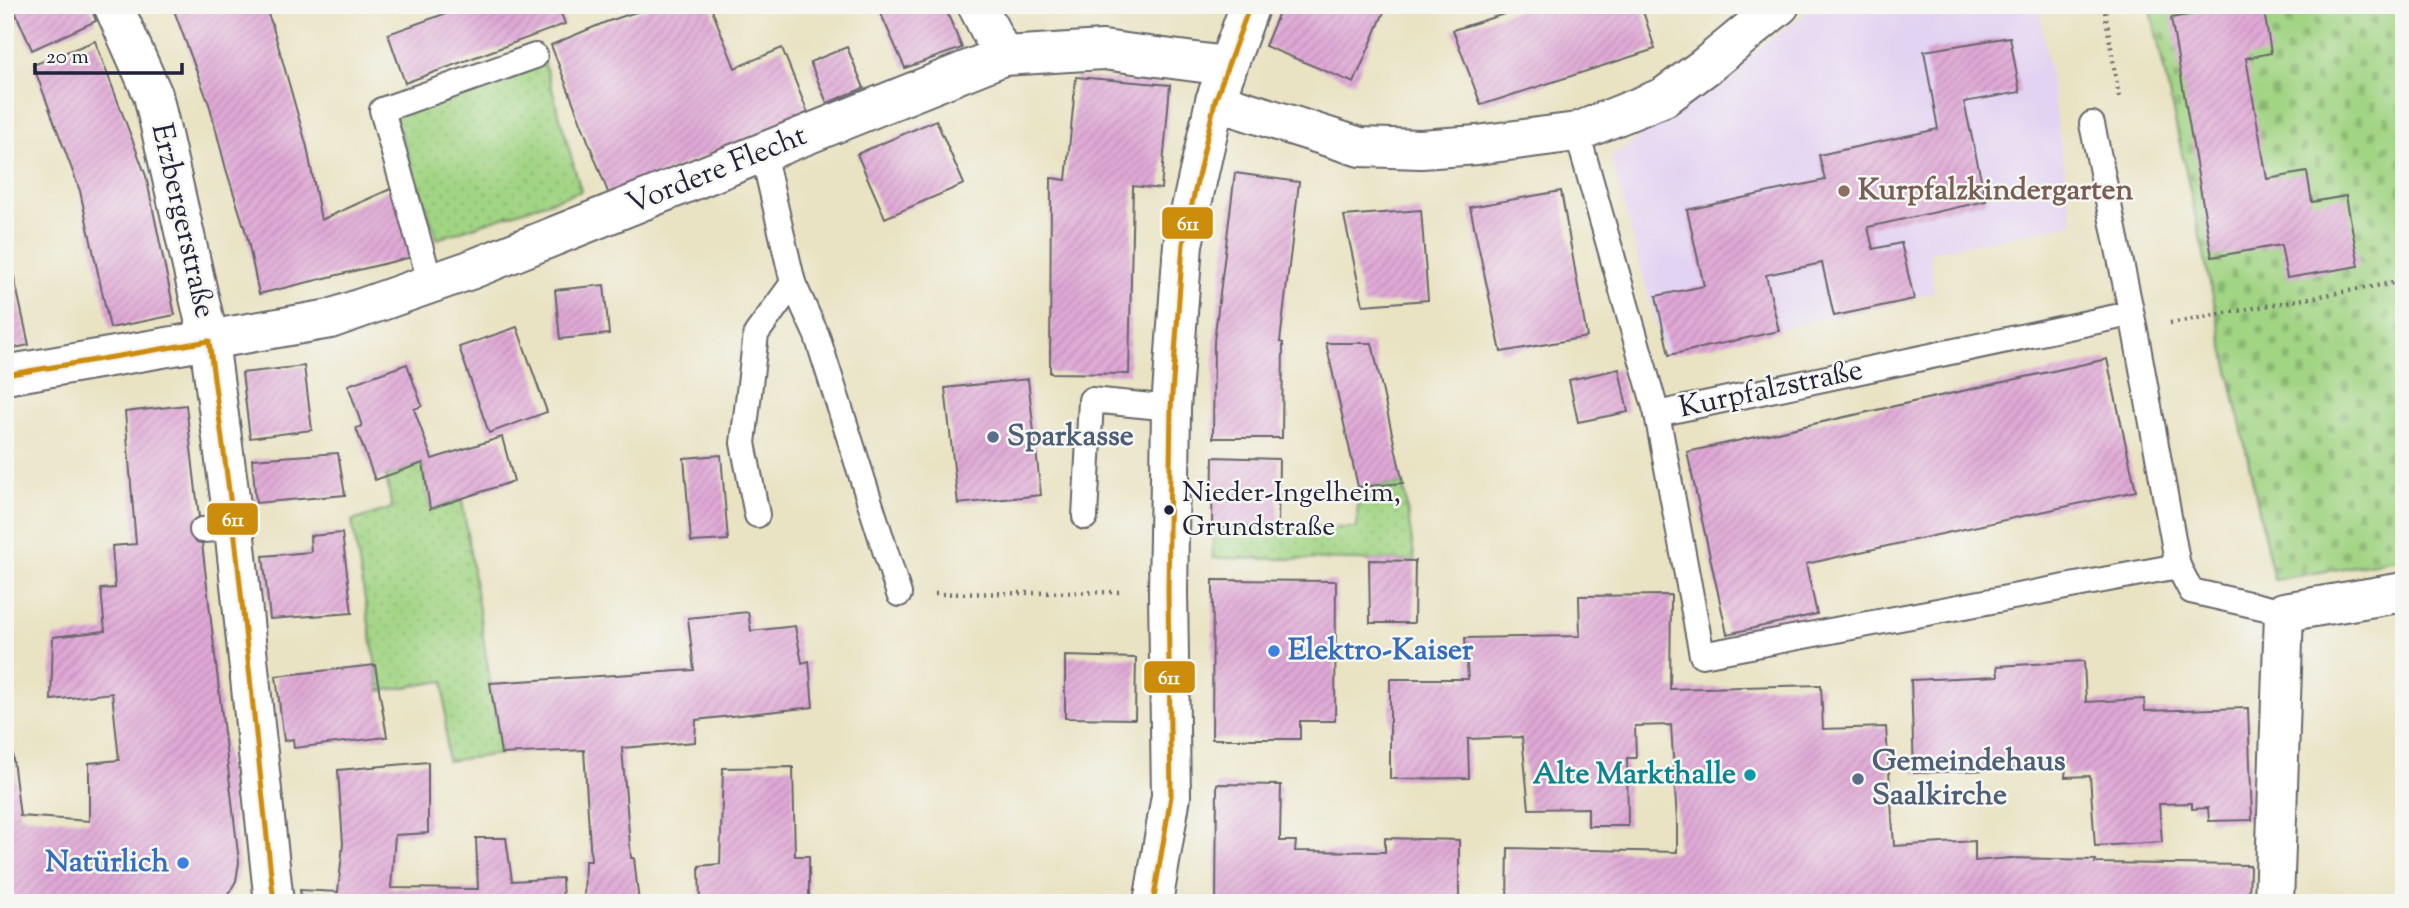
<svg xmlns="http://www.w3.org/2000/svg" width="2409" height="908" viewBox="0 0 2409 908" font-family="'Sorts Mill Goudy',serif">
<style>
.built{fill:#e3d3f2}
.grass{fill:url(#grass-dots);stroke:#627b5f;stroke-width:2}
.cemetery{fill:url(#cemetery-stones);stroke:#627b5f;stroke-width:2}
.building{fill:url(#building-hatch)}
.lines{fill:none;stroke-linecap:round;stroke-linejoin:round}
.service-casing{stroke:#68666b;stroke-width:28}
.minor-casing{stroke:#68666b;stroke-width:42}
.path{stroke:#68666b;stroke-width:4.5;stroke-dasharray:2 5;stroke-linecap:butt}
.service{stroke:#fff;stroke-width:24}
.minor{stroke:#fff;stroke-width:38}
.bus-1-casing{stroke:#f6f6f2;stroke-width:10}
.bus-1{stroke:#cc8c0c;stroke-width:5}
.education-dot{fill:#8d6e63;stroke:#f6f6f2;stroke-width:2.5}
.service-dot{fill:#5c6f8a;stroke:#f6f6f2;stroke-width:2.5}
.bus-dot{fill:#22223b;stroke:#f6f6f2;stroke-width:2.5}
.shop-dot{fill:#3f7fe0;stroke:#f6f6f2;stroke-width:2.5}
.culture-dot{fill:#0f9aa8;stroke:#f6f6f2;stroke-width:2.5}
.labels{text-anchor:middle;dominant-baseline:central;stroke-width:5;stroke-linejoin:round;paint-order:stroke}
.bus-label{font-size:28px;fill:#22223b;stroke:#f6f6f2;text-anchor:start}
.street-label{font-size:30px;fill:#22223b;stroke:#f6f6f2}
.education-label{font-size:30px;font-weight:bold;fill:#785e54;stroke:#f6f6f2;text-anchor:start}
.service-label{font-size:30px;font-weight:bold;fill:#4e5e75;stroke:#f6f6f2;text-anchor:start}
.shop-label{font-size:30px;font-weight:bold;fill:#366cbe;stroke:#f6f6f2;text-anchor:start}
.culture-label{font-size:30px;font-weight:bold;fill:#0d838f;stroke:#f6f6f2;text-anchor:end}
.line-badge{stroke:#f6f6f2;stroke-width:2.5}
.badge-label{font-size:19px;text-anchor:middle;font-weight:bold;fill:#fff}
</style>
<defs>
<pattern id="grass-dots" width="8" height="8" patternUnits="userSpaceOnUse" patternTransform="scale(1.75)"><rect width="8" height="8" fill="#a1d483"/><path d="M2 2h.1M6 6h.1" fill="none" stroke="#8ab672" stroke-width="1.8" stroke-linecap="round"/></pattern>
<pattern id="cemetery-stones" width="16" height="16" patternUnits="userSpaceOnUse" patternTransform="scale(1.75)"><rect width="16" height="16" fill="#a1d483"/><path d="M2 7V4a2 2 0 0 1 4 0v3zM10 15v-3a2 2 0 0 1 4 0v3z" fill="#8ab672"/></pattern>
<pattern id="building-hatch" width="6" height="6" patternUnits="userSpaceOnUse" patternTransform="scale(1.75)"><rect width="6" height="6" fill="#dfa8d5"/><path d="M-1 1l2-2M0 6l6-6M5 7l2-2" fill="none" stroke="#bf90b8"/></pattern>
</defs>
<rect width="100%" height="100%" fill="#f6f6f2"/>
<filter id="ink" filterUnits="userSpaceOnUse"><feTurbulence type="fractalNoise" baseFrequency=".0143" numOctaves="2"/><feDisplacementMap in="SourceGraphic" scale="14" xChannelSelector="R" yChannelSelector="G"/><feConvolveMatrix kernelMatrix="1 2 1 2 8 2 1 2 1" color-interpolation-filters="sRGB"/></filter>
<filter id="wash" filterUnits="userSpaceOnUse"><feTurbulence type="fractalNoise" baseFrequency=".00686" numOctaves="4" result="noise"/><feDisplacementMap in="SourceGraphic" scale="28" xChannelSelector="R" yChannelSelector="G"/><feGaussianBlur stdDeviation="1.57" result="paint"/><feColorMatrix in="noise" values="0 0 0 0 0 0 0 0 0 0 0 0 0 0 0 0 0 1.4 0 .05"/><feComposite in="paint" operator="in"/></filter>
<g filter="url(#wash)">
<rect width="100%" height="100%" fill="#e9e3c3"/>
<!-- built -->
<polygon class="built" points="1817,5 2039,5 2073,224 1929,252 1934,292 1665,356 1611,158"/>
<!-- grass -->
<g class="grass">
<polygon points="544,61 581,191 437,239 394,114"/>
<polygon points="423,463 430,509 462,499 501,754 447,761 444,681 380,691 352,521 392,508 386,476"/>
<polygon points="1403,483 1415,561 1213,558 1212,527 1357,528 1358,487"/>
</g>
<!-- cemetery -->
<polygon class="cemetery" points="2150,5 2404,5 2404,558 2274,580"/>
<g id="blocks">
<!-- building -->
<g class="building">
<polygon points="12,5 90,5 96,21 32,50"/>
<polygon points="172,5 264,5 272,24 307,147 321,220 395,187 412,257 259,294 247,236 226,169 210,107"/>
<polygon points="469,5 558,5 565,24 405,83 388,34"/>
<polygon points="657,5 710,5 735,68 782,48 808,113 609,195 551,45 606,22"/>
<polygon points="877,5 944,5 962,48 905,68"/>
<polygon points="1282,5 1387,5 1354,83 1265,46"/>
<polygon points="1533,5 1641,5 1655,49 1481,105 1453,30"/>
<polygon points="2244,5 2263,5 2271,53 2246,58 2267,179 2307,172 2312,202 2346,196 2359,266 2287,278 2281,245 2212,257 2171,18"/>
<polygon points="2010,37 2020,92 1964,102 1986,201 1868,227 1873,249 1901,243 1914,299 1834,316 1822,263 1766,275 1779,331 1669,355 1656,296 1704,286 1687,210 1825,180 1819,155 1938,129 1924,51"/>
<polygon points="95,41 146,176 175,315 110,328 80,191 33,65"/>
<polygon points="847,47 864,88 827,103 810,62"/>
<polygon points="1076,77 1170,85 1161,189 1133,186 1129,374 1050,373 1051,178 1066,180"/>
<polygon points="936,120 964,184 885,218 857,154"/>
<polygon points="1235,173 1299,182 1280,342 1283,343 1282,438 1213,438 1214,341"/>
<polygon points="1561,191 1587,337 1501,352 1470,207"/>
<polygon points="1421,210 1428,300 1363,305 1344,216"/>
<polygon points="5,236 29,345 5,350"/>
<polygon points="604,285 609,334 560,339 555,290"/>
<polygon points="517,327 547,412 489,433 459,347"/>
<polygon points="1326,343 1372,343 1403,483 1358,487"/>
<polygon points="2107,359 2136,491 1806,564 1817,614 1727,634 1687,452"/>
<polygon points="407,364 422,406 414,409 432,459 502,437 514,481 430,509 423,463 375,480 356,428 362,426 348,385"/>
<polygon points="304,366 312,430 250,438 242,373"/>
<polygon points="1619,369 1628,412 1578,422 1569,380"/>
<polygon points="1028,379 1041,495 958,504 945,388"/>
<polygon points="186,405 239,862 236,881 228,895 220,903 5,903 5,711 7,711 20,816 89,821 89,763 119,760 112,693 51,700 53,637 105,631 101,589 115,588 112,546 136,544 125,412"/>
<polygon points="338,453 345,495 256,503 252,459"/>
<polygon points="721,455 728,540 691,542 684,458"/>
<polygon points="1213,457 1279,459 1278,528 1212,527"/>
<polygon points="342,533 352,613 270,619 263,556 311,552 310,536"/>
<polygon points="1369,560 1415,561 1414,623 1370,623"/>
<polygon points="1213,580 1336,581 1335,721 1300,721 1300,739 1212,739"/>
<polygon points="1671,595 1670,689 1821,685 1823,729 1886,727 1894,846 1975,841 1975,861 2010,858 2096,860 2095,863 2250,865 2249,903 1507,903 1508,848 1677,852 1677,821 1671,725 1635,726 1636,758 1627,758 1628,826 1588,826 1588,808 1529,809 1522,737 1468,739 1469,778 1390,779 1390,679 1468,679 1465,638 1580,636 1579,596"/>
<polygon points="748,612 751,631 795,626 802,663 809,661 813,707 696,720 695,742 622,748 631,858 634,858 639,903 584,903 585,861 591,861 584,750 501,754 490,683 694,670 688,618"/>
<polygon points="1065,656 1136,658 1135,719 1065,718"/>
<polygon points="2084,661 2086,702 2144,699 2145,711 2248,708 2252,820 2209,821 2208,808 2192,809 2192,803 2159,804 2162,842 2095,846 2090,776 2065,777 2066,767 1914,773 1911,680 1998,676 1997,666"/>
<polygon points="375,665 387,737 294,748 293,739 284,741 276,676"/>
<polygon points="428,762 428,833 395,835 391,888 478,889 476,838 506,838 512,881 562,878 563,903 302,903 300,890 338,892 343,844 338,770"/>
<polygon points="793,767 795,856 809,856 809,903 700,903 699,866 720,864 723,768"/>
<polygon points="1217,784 1281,785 1280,841 1296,841 1295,851 1385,852 1385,838 1459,840 1459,903 1216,903"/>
</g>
</g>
</g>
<g filter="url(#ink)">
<use href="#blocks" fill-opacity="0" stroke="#68666b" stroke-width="2"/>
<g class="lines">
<!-- service casing -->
<g class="service-casing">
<g id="service">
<polyline points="2092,124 2135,330 2178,566 2191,591 2284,612"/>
<polyline points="1577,132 1657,414 2130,314"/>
<polyline points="793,283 817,336 899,594"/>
<polyline points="431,285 382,110 535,56"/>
<polyline points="1657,414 1702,655 2178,566"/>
<polyline points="757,515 743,443 756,334 793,283 763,153"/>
<polyline points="1085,517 1091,400 1171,408"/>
<polyline points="202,530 234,528"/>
</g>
</g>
<!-- minor casing -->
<g class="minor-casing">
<g id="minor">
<polyline points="113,5 153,95 209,341 234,528 274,903"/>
<polyline points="977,5 1003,56 1103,50 1226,66"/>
<polyline points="1215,101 1360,147 1421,149 1477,145 1577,132 1664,97 1706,66 1780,5"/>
<polyline points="5,375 330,319 470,270 1003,56"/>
<polyline points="1153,903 1171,796 1168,591 1170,479 1171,408 1183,244 1215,101 1250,5"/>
<polyline points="2274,903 2284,612 2404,592"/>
</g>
</g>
<!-- path -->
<g class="path">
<polyline points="2104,5 2119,97"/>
<polyline points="2170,323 2404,281"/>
<polyline points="935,594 1122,592"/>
</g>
<!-- service -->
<use href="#service" class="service"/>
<!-- minor -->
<use href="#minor" class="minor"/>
<!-- bus-1 casing -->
<g class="bus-1-casing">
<g id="bus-1">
<polyline points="5,375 209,341 234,528 274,903"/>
<polyline points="1153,903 1171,796 1168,591 1171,408 1183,244 1215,101 1250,5"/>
</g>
</g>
<!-- bus-1 -->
<use href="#bus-1" class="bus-1"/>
</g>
</g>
<!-- markers -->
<circle class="education-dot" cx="1844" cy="191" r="7"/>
<g class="service-dot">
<circle cx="993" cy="437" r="7"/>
<circle cx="1858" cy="779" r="7"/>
</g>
<circle class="bus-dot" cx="1169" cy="510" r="6"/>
<g class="shop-dot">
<circle cx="1274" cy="651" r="7"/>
<circle cx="183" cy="863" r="7"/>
</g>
<circle class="culture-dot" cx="1750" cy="775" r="7"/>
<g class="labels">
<!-- bus labels -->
<g class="bus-label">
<text x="1182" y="494">Nieder-Ingelheim,<tspan x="1182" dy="34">Grundstraße</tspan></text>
</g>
<!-- street labels -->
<g class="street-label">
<text transform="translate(717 171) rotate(-22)">Vordere Flecht</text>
<text transform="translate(182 221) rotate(77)">Erzbergerstraße</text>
<text transform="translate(1771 390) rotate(-12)">Kurpfalzstraße</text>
</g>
<!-- education labels -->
<g class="education-label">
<text x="1858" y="191">Kurpfalzkindergarten</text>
</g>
<!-- service labels -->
<g class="service-label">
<text x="1007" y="437">Sparkasse</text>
<text x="1872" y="762">Gemeindehaus<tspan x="1872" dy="34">Saalkirche</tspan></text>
</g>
<!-- shop labels -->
<g class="shop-label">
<text x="1288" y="651">Elektro-Kaiser</text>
<text x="169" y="863" text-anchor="end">Natürlich</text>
</g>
<!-- culture labels -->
<g class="culture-label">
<text x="1736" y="775">Alte Markthalle</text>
</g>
</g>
<g class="line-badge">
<rect x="1161" y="206" width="53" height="34" rx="7" fill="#cc8c0c"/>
<rect x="206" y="502" width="53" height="34" rx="7" fill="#cc8c0c"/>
<rect x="1143" y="660" width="53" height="34" rx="7" fill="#cc8c0c"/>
</g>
<g class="badge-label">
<text x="1188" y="230">611</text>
<text x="233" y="526">611</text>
<text x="1169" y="684">611</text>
</g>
<!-- margin -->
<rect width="2409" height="908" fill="none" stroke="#f6f6f2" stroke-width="28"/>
<!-- scale -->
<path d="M35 63v10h147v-10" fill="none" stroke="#22223b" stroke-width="3.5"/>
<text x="46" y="63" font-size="21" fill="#22223b" stroke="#f6f6f2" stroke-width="5" paint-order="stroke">20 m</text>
</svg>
